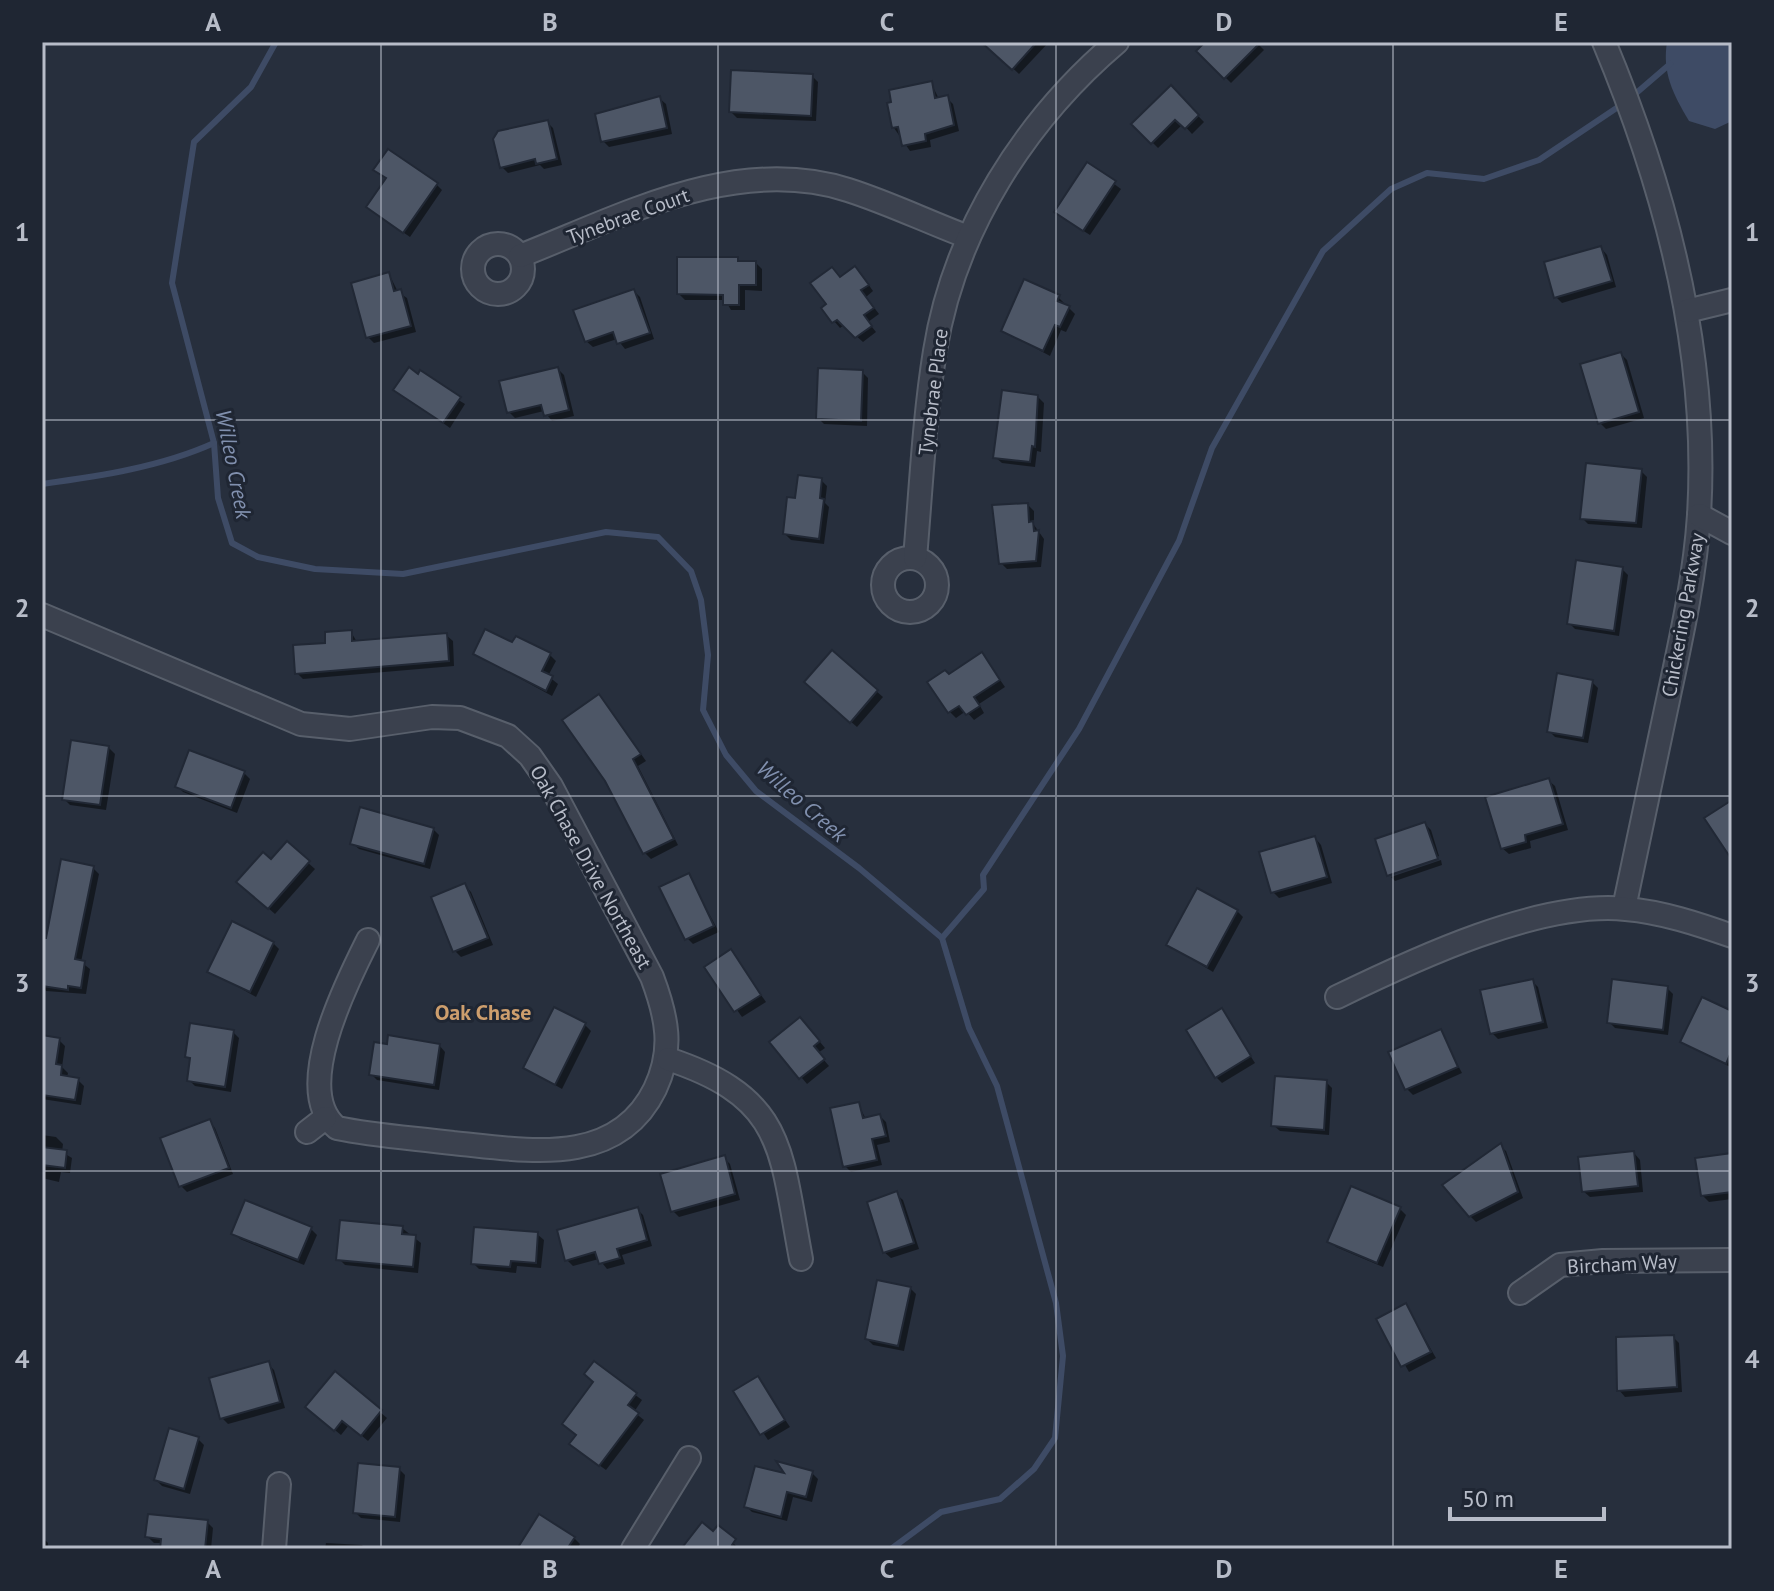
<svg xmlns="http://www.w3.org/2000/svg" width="1774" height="1591" viewBox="0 0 1774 1591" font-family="'PT Sans',sans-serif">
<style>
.water{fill:#3e4b65}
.shadow{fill:#0007}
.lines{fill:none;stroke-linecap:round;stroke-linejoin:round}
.stream{stroke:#3e4b65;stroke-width:6}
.building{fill:#4d5666;stroke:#212835;stroke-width:2}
.street-casing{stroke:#585f6b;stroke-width:26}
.street{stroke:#3b414e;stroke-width:22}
.grid{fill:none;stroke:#b7bcc8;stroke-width:2;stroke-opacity:0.55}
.labels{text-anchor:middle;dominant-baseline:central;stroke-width:6;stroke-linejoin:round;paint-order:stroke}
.street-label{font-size:20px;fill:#b7bcc8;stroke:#1f2633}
.water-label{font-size:22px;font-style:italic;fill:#8190ae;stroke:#1f2633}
.neighbourhood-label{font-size:22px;font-weight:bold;fill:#cd9e6d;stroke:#1f2633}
.neatline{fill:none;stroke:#b7bcc8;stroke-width:3}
.grid-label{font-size:26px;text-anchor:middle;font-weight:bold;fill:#b7bcc8}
</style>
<rect width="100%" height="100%" fill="#272f3d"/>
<!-- water -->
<path class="water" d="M 1667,42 L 1732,42 L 1732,121 L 1715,129 L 1689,121 C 1673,94 1662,73 1667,42 Z"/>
<!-- shadow -->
<g class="shadow">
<polygon points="984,42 1049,42 1019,74"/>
<polygon points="1207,42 1256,42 1264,50 1231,83 1199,51"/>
<polygon points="812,76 818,82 816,121 737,118 731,112"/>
<polygon points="931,83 939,99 947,98 953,104 959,131 930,140 931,147 910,151 894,128 894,103"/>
<polygon points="1171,88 1204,122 1192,134 1183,124 1158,148 1134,124"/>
<polygon points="659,98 666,104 672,134 609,147 603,141"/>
<polygon points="547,122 553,128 562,165 544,169 540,165 508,173 502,167"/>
<polygon points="1088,165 1121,189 1090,235 1063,218"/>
<polygon points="376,170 436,184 442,190 410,237 375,213 388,180"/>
<polygon points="1601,248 1607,255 1616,287 1562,303 1556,297"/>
<polygon points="737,259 741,263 756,263 762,269 762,291 745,290 745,310 731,310 725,300 685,300 679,294"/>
<polygon points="389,274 398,292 407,298 416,332 374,343 368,337"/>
<polygon points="861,274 873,291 866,297 879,314 868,322 876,332 863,342 844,325 840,328 823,308 840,279"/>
<polygon points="634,291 640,297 654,339 625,349 617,339 593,347 586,341"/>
<polygon points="1058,297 1075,314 1066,332 1061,330 1050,356 1004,331"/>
<polygon points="1621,354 1627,360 1644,418 1606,429 1600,423"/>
<polygon points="558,369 564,375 574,416 552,421 544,411 515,418 509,412"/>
<polygon points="862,372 868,378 867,426 824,424 818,418"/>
<polygon points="419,376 465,404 450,428 396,390"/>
<polygon points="1038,397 1044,403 1041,452 1037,451 1035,467 1002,463 995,457"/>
<polygon points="1641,471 1647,477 1642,528 1588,524 1582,518"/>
<polygon points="821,480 827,486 825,503 829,507 824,544 791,540 785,534 797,500"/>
<polygon points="1028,505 1034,511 1034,525 1044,539 1041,567 1007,569 1001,563"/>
<polygon points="1622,569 1628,575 1619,636 1575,629 1569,623"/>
<polygon points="351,632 357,642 446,635 453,641 454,666 303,679 297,673 328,645"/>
<polygon points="513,645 550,655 556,661 548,676 558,684 552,696 475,654"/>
<polygon points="832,653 883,697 857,727 812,688"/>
<polygon points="987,661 1005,687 979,704 984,713 974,720 966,711 956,718 950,712 949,676"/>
<polygon points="1592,682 1598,688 1588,743 1555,737 1549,731"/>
<polygon points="604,702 646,761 638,766 678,845 651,859 645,853"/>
<polygon points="109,748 115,754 106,810 70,805 64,799"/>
<polygon points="244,773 250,779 237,813 183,792 177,786"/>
<polygon points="1548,780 1555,786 1568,830 1530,841 1531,848 1509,854 1502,848"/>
<polygon points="1425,824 1431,830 1439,856 1390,875 1377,840"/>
<polygon points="433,829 439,835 430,869 359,849 352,843"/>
<polygon points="1315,838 1321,845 1332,883 1279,898 1273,892"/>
<polygon points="287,844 315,869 275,914 245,888"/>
<polygon points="1441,860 1442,865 1395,881 1391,877"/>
<polygon points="93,868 99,874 81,962 90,969 86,994 46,991 42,986 42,940 48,941"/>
<polygon points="688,875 719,932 693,944 687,938"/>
<polygon points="465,886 471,892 493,945 461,957 455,951 433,899"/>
<polygon points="1237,911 1243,917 1213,972 1169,945"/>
<polygon points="273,943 279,949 256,997 210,971"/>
<polygon points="731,952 766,1002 742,1017 707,968"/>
<polygon points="1532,981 1538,987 1548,1028 1498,1039 1492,1033"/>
<polygon points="1667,988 1673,994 1668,1035 1615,1028 1609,1022"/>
<polygon points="1221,1010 1255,1063 1222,1083 1216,1077"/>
<polygon points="1732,1013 1732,1068 1683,1042"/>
<polygon points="585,1025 591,1031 562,1089 525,1068"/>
<polygon points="806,1025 825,1048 818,1053 829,1066 807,1084 772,1042"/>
<polygon points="1440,1031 1462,1073 1413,1095 1407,1089"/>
<polygon points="233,1032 239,1038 231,1092 195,1086 189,1080 192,1061 187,1056"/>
<polygon points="42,1037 59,1040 65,1046 62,1067 68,1073 67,1078 78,1080 84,1086 81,1105 42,1099"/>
<polygon points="439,1045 445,1052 439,1090 377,1080 371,1074"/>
<polygon points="1326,1082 1332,1088 1329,1135 1280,1131 1273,1125"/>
<polygon points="858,1104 866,1119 880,1116 886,1122 890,1142 877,1145 882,1165 851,1172 845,1166"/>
<polygon points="209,1121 215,1128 233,1174 187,1192 181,1186"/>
<polygon points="42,1135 56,1137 63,1144 62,1152 72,1158 70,1173 61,1172 59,1182 42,1178"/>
<polygon points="1500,1146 1506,1151 1523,1198 1476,1222 1470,1216"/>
<polygon points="1634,1153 1640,1160 1643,1192 1590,1197 1583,1191"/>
<polygon points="1732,1155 1732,1199 1709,1202 1702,1195"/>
<polygon points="724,1158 730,1164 740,1200 679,1217 673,1211"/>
<polygon points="896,1194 903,1200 919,1249 891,1258 884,1252"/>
<polygon points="637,1209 643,1215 652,1246 622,1255 625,1264 607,1269 599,1259 573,1266 567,1260"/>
<polygon points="1400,1209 1406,1215 1383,1267 1336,1247 1330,1241"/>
<polygon points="402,1228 421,1243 418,1273 345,1265 339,1259"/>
<polygon points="311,1229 317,1235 304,1265 240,1239 234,1233"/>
<polygon points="537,1234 544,1240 541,1268 517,1266 516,1273 479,1269 473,1263"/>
<polygon points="910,1288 916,1294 904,1351 873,1345 867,1339"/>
<polygon points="1406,1306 1436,1358 1409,1372 1379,1320"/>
<polygon points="1673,1337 1679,1343 1682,1392 1625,1397 1619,1390"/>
<polygon points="268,1364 274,1370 285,1408 228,1424 222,1418"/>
<polygon points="594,1364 642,1400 634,1412 644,1420 606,1470 578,1450 578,1435 595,1383"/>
<polygon points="335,1374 387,1418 368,1441 349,1425 341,1435 314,1413"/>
<polygon points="758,1379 790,1427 768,1440 736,1392"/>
<polygon points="198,1439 204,1445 190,1494 162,1486 156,1480"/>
<polygon points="399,1469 405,1475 400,1522 361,1518 355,1512"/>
<polygon points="812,1473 818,1479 812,1502 793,1497 787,1521 752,1512 746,1506 788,1476"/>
<polygon points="207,1522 213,1528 211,1549 161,1549 162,1543 154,1543 147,1536"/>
<polygon points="718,1528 739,1549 684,1549"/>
<polygon points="42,1537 48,1543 48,1549 42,1549"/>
<polygon points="574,1538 580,1544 577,1549 519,1549"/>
<polygon points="326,1543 362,1545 366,1549 325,1549"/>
</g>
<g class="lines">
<!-- stream -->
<g class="stream">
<polyline points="276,42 251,87 194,142 172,283 214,443 218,498 232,543 258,557 315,569 403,574 606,532 658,537 691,571 701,600 708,655 703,710 726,755 756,791 859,868 942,938 969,1028 997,1086 1056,1303 1063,1356 1055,1438 1034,1469 1000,1499 941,1512 891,1549"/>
<path d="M 42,484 C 100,476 161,467 214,443"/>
<polyline points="942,938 984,889 983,875 1079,729 1179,541 1212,448 1323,251 1391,189 1427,173 1484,179 1539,160 1627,101 1670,64"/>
</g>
</g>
<!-- building -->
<g class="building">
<polygon points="981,42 1037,42 1012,70"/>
<polygon points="1205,42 1261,42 1224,79 1196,51"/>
<polygon points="731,70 813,74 811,116 729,112"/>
<polygon points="932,81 935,98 948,95 954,125 925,134 926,141 902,146 898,127 892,128 887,103 891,102 889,90"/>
<polygon points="1171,85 1199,115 1185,129 1175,120 1151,144 1131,124"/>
<polygon points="660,96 667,128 601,142 595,114"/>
<polygon points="548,120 557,159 536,164 535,159 500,168 493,139 498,131"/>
<polygon points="388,149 438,183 403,233 366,207 386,178 373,170"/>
<polygon points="1087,162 1116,181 1083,231 1054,212"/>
<polygon points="1601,246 1612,281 1554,298 1544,262"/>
<polygon points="677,257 738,257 738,261 756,261 756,285 739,285 739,305 723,305 723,295 677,294"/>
<polygon points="855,266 869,285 861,290 874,308 864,315 872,326 855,338 837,320 832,323 821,308 826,304 810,283 832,267 840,277"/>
<polygon points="389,272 394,291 401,289 411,326 366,338 351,283"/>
<polygon points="1024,279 1060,295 1057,301 1070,306 1060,327 1055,325 1043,351 1001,331"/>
<polygon points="634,289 650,333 617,344 613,332 585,342 573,310"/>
<polygon points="1621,352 1639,412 1598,424 1580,364"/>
<polygon points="409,367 418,374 420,370 461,397 443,423 393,390"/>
<polygon points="558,367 569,410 544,416 541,405 507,413 499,381"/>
<polygon points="818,368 863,370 861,421 816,419"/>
<polygon points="1002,390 1038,395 1035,447 1032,446 1030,462 993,458"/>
<polygon points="1586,463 1642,469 1636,523 1580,519"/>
<polygon points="798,475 822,478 820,498 824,499 819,539 783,534 787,497 795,498"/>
<polygon points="1028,503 1029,522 1033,521 1034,531 1039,530 1036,561 999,564 992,505"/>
<polygon points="1576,560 1623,567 1614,631 1567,624"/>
<polygon points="485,629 512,642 516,636 551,653 542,671 553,676 546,691 473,654"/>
<polygon points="352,630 352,641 447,633 449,661 295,674 293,645 325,643 325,632"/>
<polygon points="832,650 878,690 850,723 804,682"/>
<polygon points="982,652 1000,680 974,697 980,706 966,715 959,706 948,713 927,682 945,670 949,674"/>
<polygon points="1557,673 1593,680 1583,738 1547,732"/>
<polygon points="599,694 641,754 633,759 674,839 643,854 605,781 562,720"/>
<polygon points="71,740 109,746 100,805 62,800"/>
<polygon points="189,750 245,771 231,808 175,787"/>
<polygon points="1549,778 1563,824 1525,835 1526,842 1501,849 1485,797"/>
<polygon points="1732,800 1732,860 1704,818"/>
<polygon points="360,807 434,828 424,864 350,844"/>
<polygon points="1425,822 1438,859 1387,876 1375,839"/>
<polygon points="1315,836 1327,877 1271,893 1259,852"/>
<polygon points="287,841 310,861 268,909 236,882 263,852 271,859"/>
<polygon points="61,859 94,866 75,959 85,961 81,988 68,986 68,990 42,986 42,938 46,938"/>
<polygon points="689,873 714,926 685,940 659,887"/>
<polygon points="465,883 488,938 453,952 431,897"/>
<polygon points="1197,888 1238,910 1207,967 1166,945"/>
<polygon points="232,921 274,942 250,992 207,972"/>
<polygon points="731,949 761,995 734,1012 704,967"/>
<polygon points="1533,979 1543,1022 1490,1034 1480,990"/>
<polygon points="1612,979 1668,986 1663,1030 1607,1023"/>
<polygon points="1702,997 1732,1011 1732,1050 1726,1064 1680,1042"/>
<polygon points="554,1007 586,1023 555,1085 523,1068"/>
<polygon points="1222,1008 1251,1056 1215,1078 1186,1030"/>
<polygon points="800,1017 820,1041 814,1046 825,1059 799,1079 769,1042"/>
<polygon points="190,1023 234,1030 225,1087 187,1081 190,1058 185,1057"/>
<polygon points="1441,1029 1458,1067 1405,1090 1388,1052"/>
<polygon points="42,1035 60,1038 56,1064 62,1065 61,1075 79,1078 75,1100 42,1095"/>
<polygon points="388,1035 440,1044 434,1085 369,1075 374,1042 387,1044"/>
<polygon points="1275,1076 1327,1080 1324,1130 1271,1126"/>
<polygon points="859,1102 863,1118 880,1114 886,1136 872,1139 877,1160 843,1167 830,1108"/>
<polygon points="210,1119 229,1168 179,1187 160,1138"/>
<polygon points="1501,1143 1518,1192 1469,1217 1442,1185"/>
<polygon points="42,1147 67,1150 65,1168 42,1165"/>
<polygon points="1634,1151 1638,1186 1582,1192 1578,1157"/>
<polygon points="1732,1153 1732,1192 1701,1196 1695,1158"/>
<polygon points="725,1155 735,1194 671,1212 660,1174"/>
<polygon points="1351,1186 1401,1207 1377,1263 1327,1242"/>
<polygon points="897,1191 914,1243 883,1253 867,1202"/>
<polygon points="245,1200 312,1227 298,1260 231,1234"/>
<polygon points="638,1207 647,1240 617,1249 620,1258 599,1264 595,1252 565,1261 557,1230"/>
<polygon points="340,1220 403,1226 402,1234 416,1235 413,1267 336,1260"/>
<polygon points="474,1227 538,1232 536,1263 511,1261 510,1267 471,1264"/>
<polygon points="877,1280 911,1287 898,1346 865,1339"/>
<polygon points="1406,1303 1431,1352 1401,1367 1376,1319"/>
<polygon points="1674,1335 1677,1387 1617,1391 1616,1337"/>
<polygon points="269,1361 280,1402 220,1419 209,1378"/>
<polygon points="594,1361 637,1393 628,1405 639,1413 599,1466 569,1444 576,1435 562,1424 593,1382 584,1374"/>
<polygon points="335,1371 382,1410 361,1436 342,1421 334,1431 305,1407"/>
<polygon points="758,1376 785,1420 760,1435 733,1391"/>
<polygon points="169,1428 199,1437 184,1489 154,1480"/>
<polygon points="776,1461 813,1471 806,1497 787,1492 781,1517 744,1507 755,1466 784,1473"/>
<polygon points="358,1463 400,1467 395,1517 353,1513"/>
<polygon points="148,1514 208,1520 205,1549 160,1549 161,1539 145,1537"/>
<polygon points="539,1514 575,1537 567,1549 517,1549"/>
<polygon points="702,1522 713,1531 718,1525 736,1539 732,1545 737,1549 681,1549"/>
</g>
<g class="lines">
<!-- street casing -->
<g class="street-casing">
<g id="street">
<path d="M 1604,42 C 1666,190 1709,353 1699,515 C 1695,577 1681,639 1668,700 C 1653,770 1638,839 1624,908"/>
<circle cx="498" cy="269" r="25"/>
<path d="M 520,256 C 622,216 736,154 848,190 C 889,203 928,222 968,237"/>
<polyline points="1687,311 1732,300"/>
<polyline points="1699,515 1732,533"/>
<circle cx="910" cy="585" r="27"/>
<path d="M 915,558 C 921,489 924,419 935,351 C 954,231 1025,120 1117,42"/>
<path d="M 42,615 L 301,724 L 350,729 L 432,717 L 460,718 L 508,736 L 530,756 L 551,786 L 652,977 C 667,1017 674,1049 655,1089 C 616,1169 525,1150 453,1143 C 414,1138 375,1136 337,1128 C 291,1091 347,982 368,940"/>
<path d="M 1337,997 C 1413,960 1540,900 1626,909 C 1662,912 1698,924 1732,936"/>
<path d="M 668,1059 C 786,1098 780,1149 801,1259"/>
<polyline points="307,1132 325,1118"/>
<polyline points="1520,1293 1560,1265 1603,1261 1732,1260"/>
<polyline points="274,1549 279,1484"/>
<polyline points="633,1549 689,1458"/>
</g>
</g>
<!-- street -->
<use href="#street" class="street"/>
</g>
<!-- grid -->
<path class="grid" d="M 381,42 L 381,1549M 718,42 L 718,1549M 1056,42 L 1056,1549M 1393,42 L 1393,1549M 42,420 L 1732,420M 42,796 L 1732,796M 42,1171 L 1732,1171"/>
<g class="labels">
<!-- street labels -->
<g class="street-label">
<text transform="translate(628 216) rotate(-20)">Tynebrae Court</text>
<text transform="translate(933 392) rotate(-83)">Tynebrae Place</text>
<text transform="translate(1683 615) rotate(-80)">Chickering Parkway</text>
<text transform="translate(591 867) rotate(61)">Oak Chase Drive Northeast</text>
<text transform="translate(1622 1264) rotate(-3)">Bircham Way</text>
</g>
<!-- water labels -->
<g class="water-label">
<text transform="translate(234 464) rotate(79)">Willeo Creek</text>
<text transform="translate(802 801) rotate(41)">Willeo Creek</text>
</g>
<!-- neighbourhood labels -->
<g class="neighbourhood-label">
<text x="483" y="1012">Oak Chase</text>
</g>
</g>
<!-- border -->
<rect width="1774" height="1591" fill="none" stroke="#1f2633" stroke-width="88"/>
<!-- scale -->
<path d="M1450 1507v12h154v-12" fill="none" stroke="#b7bcc8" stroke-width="4"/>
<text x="1462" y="1507" font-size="24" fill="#b7bcc8" stroke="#1f2633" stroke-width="6" paint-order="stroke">50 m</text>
<rect x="44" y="44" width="1686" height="1503" class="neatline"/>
<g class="grid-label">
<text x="213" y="31">A</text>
<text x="550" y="31">B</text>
<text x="887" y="31">C</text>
<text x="1224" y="31">D</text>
<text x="1561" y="31">E</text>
<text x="22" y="241">1</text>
<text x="1752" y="241">1</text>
<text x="22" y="617">2</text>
<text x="1752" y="617">2</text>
<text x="22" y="992">3</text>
<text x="1752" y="992">3</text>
<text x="22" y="1368">4</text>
<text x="1752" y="1368">4</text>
<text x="213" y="1578">A</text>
<text x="550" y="1578">B</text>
<text x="887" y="1578">C</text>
<text x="1224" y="1578">D</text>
<text x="1561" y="1578">E</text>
</g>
</svg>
